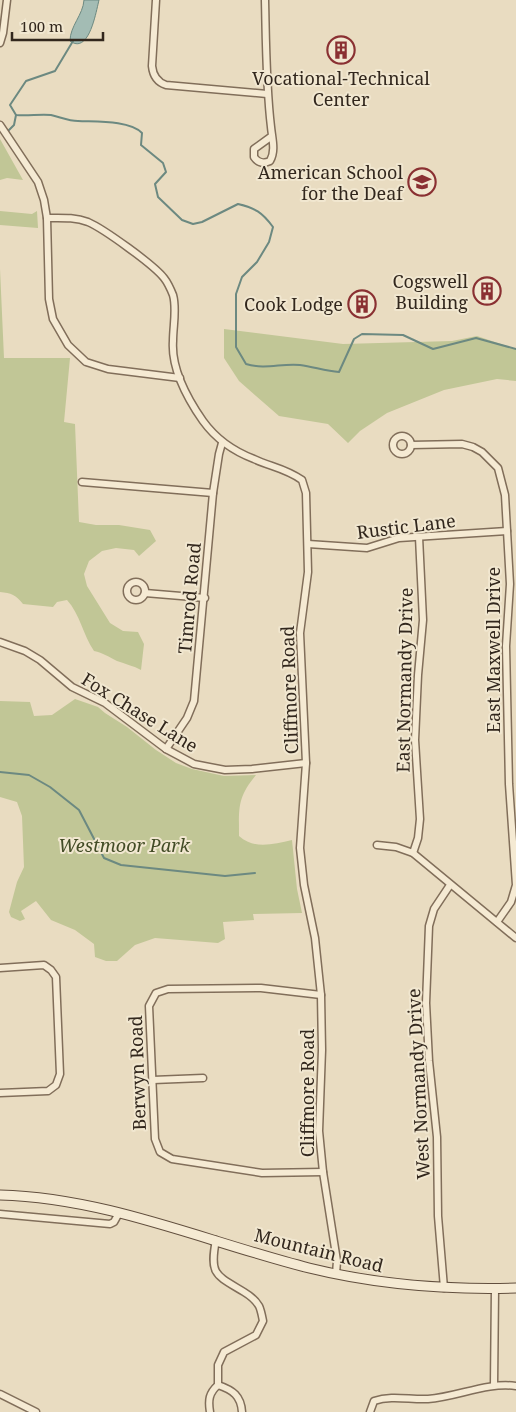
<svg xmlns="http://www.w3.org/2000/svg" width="516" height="1412" viewBox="0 0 516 1412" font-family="'Noto Serif',serif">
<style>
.green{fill:#c1c696}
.water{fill:#a3bcb4;stroke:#6c8981}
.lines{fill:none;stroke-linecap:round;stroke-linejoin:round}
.stream{stroke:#6c8981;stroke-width:2}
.street-casing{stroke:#816e5a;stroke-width:9}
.secondary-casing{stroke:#624f3e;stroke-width:11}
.street{stroke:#f5ead3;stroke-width:6}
.secondary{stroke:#f5ead3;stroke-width:9}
.labels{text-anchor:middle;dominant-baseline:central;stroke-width:4;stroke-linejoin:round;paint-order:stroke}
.poi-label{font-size:18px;fill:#32271d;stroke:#f1e7d0;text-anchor:end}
.street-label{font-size:18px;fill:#32271d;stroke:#f1e7d0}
.park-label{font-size:18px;font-style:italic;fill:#434c26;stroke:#f1e7d0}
</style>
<rect width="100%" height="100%" fill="#e9dcc1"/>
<!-- green -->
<g class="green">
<polygon points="0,139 23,180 7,178 0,180"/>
<polygon points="0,211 32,214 37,211 38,228 0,225"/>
<path d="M 0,269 L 4,358 L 70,358 L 64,422 L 75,424 L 79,522 L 96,525 L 119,525 L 150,530 L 156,541 L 139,556 L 134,550 L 116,548 L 102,551 L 89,561 L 84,574 L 87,586 L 110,623 L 123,631 L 138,632 L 144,644 L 141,670 C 134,666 125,664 117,661 C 109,657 103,653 94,651 C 83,635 80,614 67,600 L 57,602 L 53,607 L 23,604 C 16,595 11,593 0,592 Z"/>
<polygon points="224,329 343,344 452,341 477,336 516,349 516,381 497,379 444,390 387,413 360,431 348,443 328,424 279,416 239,381 224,358"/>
<path d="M 75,699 L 98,707 L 105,713 L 127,727 L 156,750 L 176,763 L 192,769 L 224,776 L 256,775 C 237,798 239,808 239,836 C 255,850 273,844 292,840 L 297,889 L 302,913 L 253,914 L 254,920 L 223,922 L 225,939 L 218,943 L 155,938 L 135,945 L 117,961 L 106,961 L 95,957 L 94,944 L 75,930 L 51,920 L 36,901 L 21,911 L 25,919 L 20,921 L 11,917 L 9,912 L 17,882 L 24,867 L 22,816 L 17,802 L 0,797 L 0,701 L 30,702 L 34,716 L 52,715 Z"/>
</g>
<!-- water -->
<path class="water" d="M 84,0 L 99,0 C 96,12 89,55 70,41 C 70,26 83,15 84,0 Z"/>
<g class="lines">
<!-- stream -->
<g class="stream">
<path d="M 73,41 L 55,71 L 26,81 L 10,105 L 16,115 C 28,116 40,114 51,115 C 60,117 69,121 78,121 C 95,122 129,120 142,133 L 141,145 L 163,163 L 166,172 L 155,184 L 158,197 L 182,220 L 193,224 L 202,222 L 238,204 C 255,208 262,212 273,227 L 269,242 L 257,262 L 242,277 L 236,294 L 236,347 L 246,364 C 266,370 281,363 300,365 C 314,367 326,371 339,372 L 354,339 L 362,334 L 403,335 L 433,349 L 476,338 L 516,349"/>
<polyline points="8,131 14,125 16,115"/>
<polyline points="0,772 29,775 50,787 79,810 104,858 121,865 225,876 255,873"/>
</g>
<!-- street casing -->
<g class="street-casing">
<g id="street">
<path d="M 156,0 L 152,66 C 153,76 157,82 166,85 L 267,94"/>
<path d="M 265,0 C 266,43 266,85 271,127 C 272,138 276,151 270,161 C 263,164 258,163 254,157 L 254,149 L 272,136"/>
<polyline points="0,43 3,33 7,0"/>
<polyline points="0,125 38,182 44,200 47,218 49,299 53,319 68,345 86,362 108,369 180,378"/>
<path d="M 47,218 C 61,218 75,217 88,222 C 104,229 154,265 164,278 C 168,283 171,290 173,295 C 177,309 173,326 173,341 C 171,369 187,398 203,421 C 216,439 233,451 254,459 C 271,467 285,468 302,480 L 306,493 L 308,572 L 300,633 L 306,763 L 300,848 L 304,885 L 315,938 L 321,995 L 322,1050 L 319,1131 L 323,1172 L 337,1261 L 336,1274"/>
<circle cx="402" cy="445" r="9"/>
<polyline points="411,445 462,444 473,447 482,452 498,468 505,495 510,584 506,646 509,784 516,885 511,902 497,922"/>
<polyline points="82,482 213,493"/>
<polyline points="308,544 367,548 399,538 507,531"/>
<circle cx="136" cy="591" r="9"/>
<polyline points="145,593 205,598"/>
<polyline points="0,642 25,651 40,660 72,687 105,703 166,749 194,764 225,770 252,769 306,763"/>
<polyline points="166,749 187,718 194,701 213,493 219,454 222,443"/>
<polyline points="377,845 396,847 413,853 516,938"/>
<polyline points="413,853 418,838 420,819 415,740 418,675 423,620 419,537"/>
<polyline points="0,968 44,965 51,970 56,977 60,1074 56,1085 48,1091 0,1093"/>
<polyline points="321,995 261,988 168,989 156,993 149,1006 155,1139 160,1152 172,1159 262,1173 323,1172"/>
<polyline points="153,1080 203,1078"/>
<polyline points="0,1214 110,1224 114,1222 119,1213"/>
<polyline points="444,1288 438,1216 437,1137 429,1061 426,1003 429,926 434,909 450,885"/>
<path d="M 218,1385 C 233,1390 241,1396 242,1412"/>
<polyline points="494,1385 495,1289"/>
<polyline points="0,1394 36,1412"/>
<path d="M 210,1412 C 208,1400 209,1393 218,1385 L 218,1365 L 224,1352 L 256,1335 L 263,1321 C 262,1316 261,1310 259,1306 C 256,1301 249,1295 244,1292 C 216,1275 209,1275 216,1240"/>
<path d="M 370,1412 L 374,1401 C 392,1395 410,1400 428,1399 C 458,1397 486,1382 516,1386"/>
</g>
</g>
<!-- secondary casing -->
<g class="secondary-casing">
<path id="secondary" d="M 0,1195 C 108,1198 206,1242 309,1268 C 378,1285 446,1290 516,1288"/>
</g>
<!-- street -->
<use href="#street" class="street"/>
<!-- secondary -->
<use href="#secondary" class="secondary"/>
</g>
<!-- icons -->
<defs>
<g id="building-ring" transform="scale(1.4375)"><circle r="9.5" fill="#f1e7d0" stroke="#8a3032" stroke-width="1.5"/><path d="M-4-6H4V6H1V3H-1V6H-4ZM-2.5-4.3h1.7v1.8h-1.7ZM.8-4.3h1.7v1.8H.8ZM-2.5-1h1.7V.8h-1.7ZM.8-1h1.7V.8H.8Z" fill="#8a3032"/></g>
<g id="school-ring" transform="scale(1.4375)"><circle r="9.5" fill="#f1e7d0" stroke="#8a3032" stroke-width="1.5"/><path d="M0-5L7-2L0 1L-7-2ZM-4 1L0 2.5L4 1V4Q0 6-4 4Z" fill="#8a3032"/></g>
</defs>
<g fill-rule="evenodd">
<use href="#building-ring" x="341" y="50"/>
<use href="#school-ring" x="422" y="182"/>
<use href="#building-ring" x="487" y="291"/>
<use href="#building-ring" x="362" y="304"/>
</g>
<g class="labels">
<!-- poi labels -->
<g class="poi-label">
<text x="341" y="78" text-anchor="middle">Vocational-Technical<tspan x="341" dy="21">Center</tspan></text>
<text x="403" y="172">American School<tspan x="403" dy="21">for the Deaf</tspan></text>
<text x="468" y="281">Cogswell<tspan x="468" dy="21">Building</tspan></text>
<text x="343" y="304">Cook Lodge</text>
</g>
<!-- street labels -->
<g class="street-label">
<text transform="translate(406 526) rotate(-7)">Rustic Lane</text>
<text transform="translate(189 598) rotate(-85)">Timrod Road</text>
<text transform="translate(493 650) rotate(-90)">East Maxwell Drive</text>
<text transform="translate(404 680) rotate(-89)">East Normandy Drive</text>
<text transform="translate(289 690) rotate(-92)">Cliffmore Road</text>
<text transform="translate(140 712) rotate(32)">Fox Chase Lane</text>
<text transform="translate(137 1073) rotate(-92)">Berwyn Road</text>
<text transform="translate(418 1084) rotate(-93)">West Normandy Drive</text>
<text transform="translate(307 1093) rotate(-90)">Cliffmore Road</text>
<text transform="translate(319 1250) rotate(14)">Mountain Road</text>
</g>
<!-- park labels -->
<g class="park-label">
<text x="124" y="845">Westmoor Park</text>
</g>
</g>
<!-- scale -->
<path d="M12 32v8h91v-8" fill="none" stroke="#32271d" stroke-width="2.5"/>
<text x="20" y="32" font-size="15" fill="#32271d" stroke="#f1e7d0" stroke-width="4" paint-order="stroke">100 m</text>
</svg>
